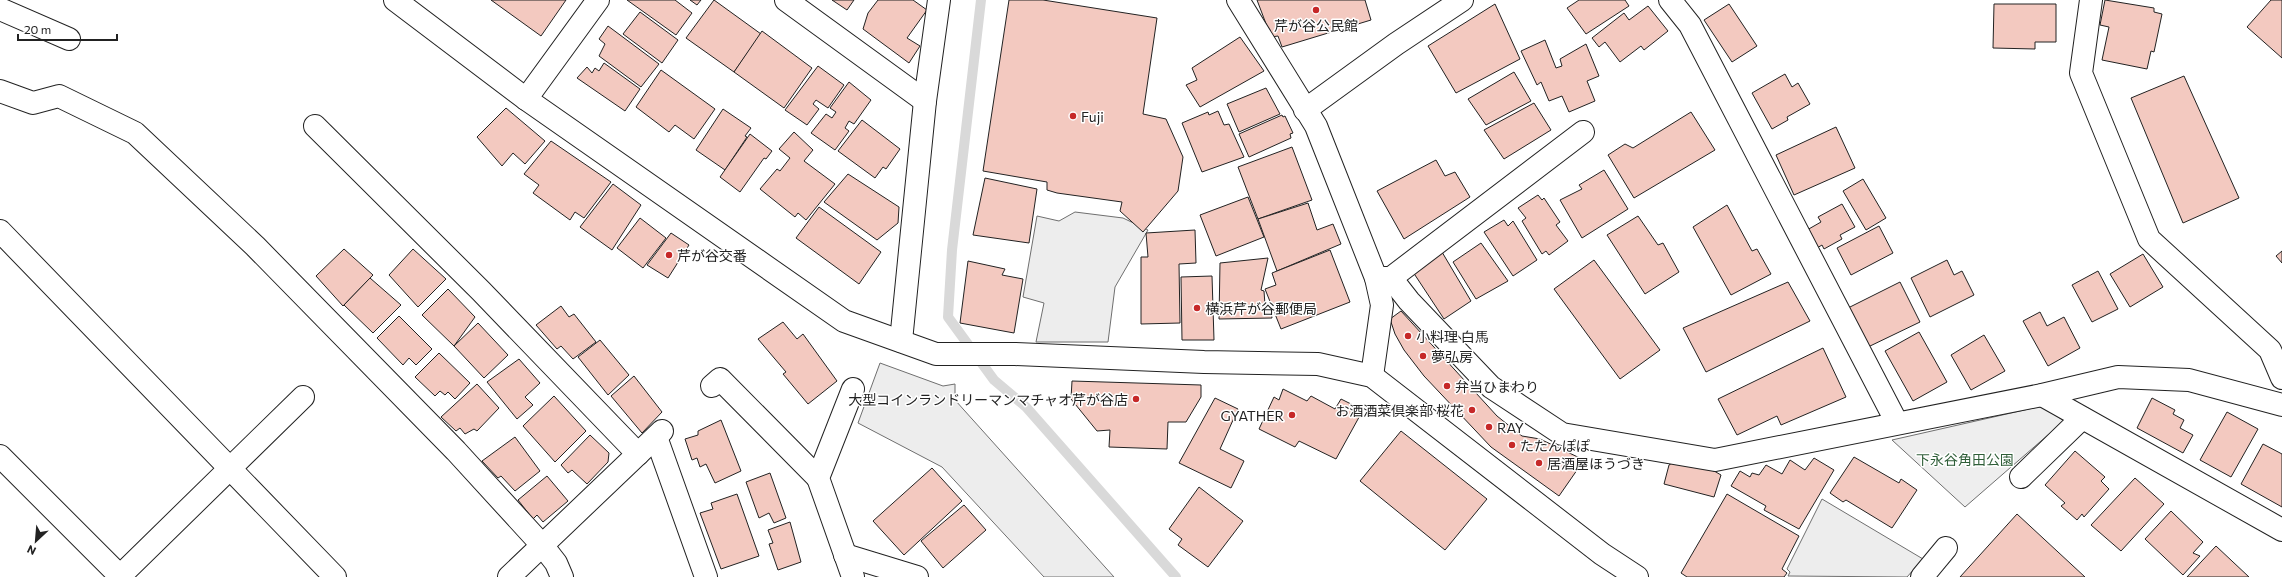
<svg xmlns="http://www.w3.org/2000/svg" width="2282" height="577" viewBox="0 0 2282 577" font-family="Commissioner,'Noto Sans JP',sans-serif">
<style>
.green{fill:#eee;stroke:#6f6f6f}
.parking{fill:#ededed;stroke:#6f6f6f}
.lines{fill:none;stroke-linecap:round;stroke-linejoin:round}
.stream{stroke:#d9d9d9;stroke-width:10}
.building{fill:#f3c9c0;stroke:#222}
.minor-casing{stroke:#222;stroke-width:24}
.minor{stroke:#fff;stroke-width:22}
.poi-dot{fill:#c62828;stroke:#fff;stroke-width:1.5}
.labels{text-anchor:middle;dominant-baseline:central;stroke-width:3;stroke-linejoin:round;paint-order:stroke}
.poi-label{font-size:14px;fill:#222;stroke:#fff;text-anchor:start}
.park-label{font-size:14px;fill:#2f5e38;stroke:#fff}
</style>
<rect width="100%" height="100%" fill="#fff"/>
<!-- green -->
<polygon class="green" points="2042,406 2064,421 1965,507 1892,440"/>
<!-- parking -->
<g class="parking">
<polygon points="1075,212 1123,218 1148,230 1115,287 1108,342 1036,342 1044,303 1023,297 1037,216 1059,221"/>
<polygon points="880,363 943,386 955,384 955,400 1114,577 1044,577 942,467 858,423"/>
<polygon points="1822,499 1923,559 1907,577 1788,576 1790,572 1787,569"/>
</g>
<g class="lines">
<!-- stream -->
<polyline class="stream" points="981,0 952,250 948,317 994,380 1026,407 1176,577"/>
</g>
<!-- building -->
<g class="building">
<polygon points="491,0 566,0 541,36"/>
<polygon points="627,0 675,0 692,13 676,35"/>
<polygon points="690,0 701,0 697,5"/>
<polygon points="714,0 761,34 734,72 686,38"/>
<polygon points="832,0 854,0 847,10"/>
<polygon points="878,0 913,0 927,10 907,38 920,46 909,63 863,29 868,13"/>
<polygon points="1009,0 1043,0 1157,18 1143,114 1166,119 1183,157 1178,191 1143,232 1120,211 1122,202 1057,193 1047,190 1047,182 983,171"/>
<polygon points="1257,0 1365,0 1371,20 1282,47 1278,36 1271,37"/>
<polygon points="1579,0 1625,0 1629,6 1586,34 1567,8"/>
<polygon points="2105,0 2154,8 2154,12 2162,14 2154,52 2151,51 2147,69 2102,60 2109,27 2100,25"/>
<polygon points="2271,0 2282,0 2282,58 2247,27"/>
<polygon points="1495,4 1520,59 1456,93 1428,46"/>
<polygon points="1729,4 1757,46 1732,62 1704,20"/>
<polygon points="1994,4 2056,4 2056,42 2035,42 2035,49 1993,48"/>
<polygon points="1648,6 1668,31 1644,50 1641,46 1620,62 1605,42 1599,47 1592,38 1624,13 1629,20"/>
<polygon points="640,12 678,40 662,63 623,34"/>
<polygon points="608,26 659,64 641,87 599,56 605,44 599,39"/>
<polygon points="762,31 812,68 784,108 734,72"/>
<polygon points="1240,37 1264,71 1200,107 1186,85 1197,80 1192,68"/>
<polygon points="1545,40 1556,68 1562,66 1560,59 1586,44 1599,76 1587,81 1595,101 1569,112 1562,96 1549,101 1541,82 1537,85 1521,51"/>
<polygon points="604,63 640,89 625,111 577,78 587,67 592,73 595,68 599,71"/>
<polygon points="818,66 844,85 828,108 816,100 813,104 819,109 807,125 785,110"/>
<polygon points="661,70 715,109 694,139 675,125 669,132 636,107"/>
<polygon points="1514,72 1531,101 1486,125 1468,99"/>
<polygon points="1785,74 1792,87 1798,83 1810,104 1787,117 1788,120 1772,129 1752,93"/>
<polygon points="2184,76 2239,198 2183,223 2131,98"/>
<polygon points="849,82 871,100 854,124 849,121 845,128 849,131 835,150 811,133 826,114 832,118 836,112 830,108"/>
<polygon points="1266,88 1280,114 1239,132 1227,104"/>
<polygon points="1534,103 1551,130 1504,159 1484,130"/>
<polygon points="506,108 545,141 525,164 513,153 502,166 477,137"/>
<polygon points="723,109 751,128 745,136 747,137 725,170 696,150"/>
<polygon points="1218,111 1224,125 1229,124 1244,157 1202,172 1182,123 1208,112 1209,115"/>
<polygon points="1691,112 1715,150 1634,198 1608,155 1625,144 1633,148"/>
<polygon points="1282,115 1283,117 1285,116 1293,133 1290,134 1291,138 1249,157 1239,134"/>
<polygon points="862,120 900,149 886,169 883,167 875,178 838,151"/>
<polygon points="1836,127 1855,168 1794,195 1776,155"/>
<polygon points="794,132 813,150 804,161 835,184 806,220 798,213 795,217 760,189 777,169 780,171 790,158 779,149"/>
<polygon points="750,134 772,151 766,159 764,158 740,192 720,177"/>
<polygon points="551,141 611,182 584,218 575,212 570,220 533,193 539,185 524,174"/>
<polygon points="1292,147 1312,200 1258,219 1238,167"/>
<polygon points="1436,160 1445,176 1455,172 1470,197 1404,239 1377,191"/>
<polygon points="1604,170 1628,209 1582,238 1560,200 1582,189 1579,185"/>
<polygon points="848,174 899,207 898,223 877,240 824,202"/>
<polygon points="985,178 1037,189 1029,243 973,235"/>
<polygon points="1863,179 1886,218 1866,230 1843,191"/>
<polygon points="613,184 641,205 612,250 580,227"/>
<polygon points="1538,195 1542,200 1544,198 1560,222 1556,225 1568,241 1549,255 1546,251 1542,254 1522,221 1526,218 1518,208"/>
<polygon points="1248,197 1264,237 1216,256 1200,215"/>
<polygon points="1308,203 1317,230 1333,224 1341,244 1277,271 1258,219"/>
<polygon points="1842,204 1855,227 1840,235 1842,239 1824,249 1822,245 1817,248 1807,230 1821,222 1818,217"/>
<polygon points="1727,205 1752,251 1757,249 1771,274 1731,295 1693,227"/>
<polygon points="819,207 881,252 859,284 796,238"/>
<polygon points="1638,216 1658,245 1663,243 1679,272 1645,294 1607,235"/>
<polygon points="640,218 666,238 643,268 617,248"/>
<polygon points="1504,220 1508,226 1513,221 1537,260 1513,276 1484,232"/>
<polygon points="1879,226 1893,253 1851,275 1837,248"/>
<polygon points="1195,230 1196,263 1179,264 1180,323 1141,324 1141,257 1148,257 1146,233"/>
<polygon points="671,233 689,245 668,278 647,265"/>
<polygon points="1481,243 1508,281 1476,299 1453,262"/>
<polygon points="344,249 373,275 343,306 316,276"/>
<polygon points="413,249 446,279 418,307 389,275"/>
<polygon points="1330,250 1350,302 1281,329 1265,289 1276,285 1272,273"/>
<polygon points="2282,251 2282,263 2276,256"/>
<polygon points="1442,252 1471,301 1444,319 1413,272"/>
<polygon points="2143,254 2163,287 2130,307 2110,274"/>
<polygon points="1268,258 1261,290 1264,291 1265,305 1270,304 1272,318 1219,319 1220,263"/>
<polygon points="1594,260 1660,350 1620,379 1554,289"/>
<polygon points="1947,260 1954,275 1962,271 1974,295 1930,317 1911,278"/>
<polygon points="968,261 1005,269 1002,275 1023,279 1014,333 960,323"/>
<polygon points="2098,271 2118,309 2092,322 2072,285"/>
<polygon points="1212,276 1214,340 1182,340 1181,277"/>
<polygon points="370,278 401,305 373,333 344,305"/>
<polygon points="1788,282 1810,321 1706,372 1683,328"/>
<polygon points="1900,282 1920,322 1868,347 1848,308"/>
<polygon points="448,289 475,317 454,346 422,315"/>
<polygon points="561,306 569,317 574,314 596,342 573,359 561,346 557,349 536,325"/>
<polygon points="1401,311 1497,416 1522,436 1540,439 1584,460 1559,496 1491,447 1424,376 1404,350 1395,334 1390,319"/>
<polygon points="2040,312 2047,326 2064,317 2080,348 2048,366 2023,321"/>
<polygon points="399,316 432,349 416,365 409,358 403,365 377,338"/>
<polygon points="783,322 797,339 803,334 837,381 808,404 783,374 786,372 758,339"/>
<polygon points="478,323 508,355 484,378 454,346"/>
<polygon points="1919,332 1947,382 1913,401 1885,351"/>
<polygon points="1984,335 2005,371 1971,390 1951,355"/>
<polygon points="600,340 629,375 608,395 578,357"/>
<polygon points="1823,348 1846,397 1781,425 1777,416 1737,435 1718,399"/>
<polygon points="439,353 470,383 455,399 448,392 445,395 440,391 435,396 415,377"/>
<polygon points="519,359 540,383 525,397 533,405 517,419 487,382"/>
<polygon points="634,376 662,412 642,433 611,396"/>
<polygon points="1072,381 1201,385 1201,397 1186,422 1168,422 1167,449 1109,447 1110,430 1097,431 1071,399"/>
<polygon points="477,384 499,408 477,431 474,429 465,434 460,428 456,431 441,417"/>
<polygon points="1283,389 1307,401 1311,396 1335,409 1341,399 1363,410 1336,459 1299,441 1295,447 1259,429 1274,397 1279,400"/>
<polygon points="554,396 586,431 555,462 523,426"/>
<polygon points="1215,398 1238,409 1220,449 1244,461 1231,488 1179,463"/>
<polygon points="2152,398 2175,410 2173,414 2184,420 2180,428 2193,435 2183,453 2137,428"/>
<polygon points="2227,412 2258,429 2231,477 2200,460"/>
<polygon points="721,420 741,471 715,483 706,464 700,467 697,458 692,460 685,439 698,435 698,431"/>
<polygon points="1401,431 1487,499 1445,550 1360,481"/>
<polygon points="590,435 609,453 608,462 587,484 572,470 568,473 561,465"/>
<polygon points="515,437 540,471 515,491 501,476 498,478 482,461"/>
<polygon points="2263,444 2282,454 2282,507 2241,484"/>
<polygon points="2075,451 2105,477 2101,481 2109,489 2084,517 2082,514 2077,520 2061,506 2065,503 2045,485"/>
<polygon points="1854,457 1899,483 1901,479 1917,490 1892,528 1846,500 1843,502 1830,493"/>
<polygon points="1814,458 1834,470 1799,529 1764,510 1766,506 1731,486 1740,471 1750,477 1752,473 1759,475 1766,465 1782,474 1790,460 1805,470"/>
<polygon points="1675,461 1709,468 1721,475 1714,497 1664,484 1669,465"/>
<polygon points="932,468 962,501 904,555 873,521"/>
<polygon points="770,473 786,518 774,523 769,513 759,518 746,482"/>
<polygon points="547,476 568,501 543,522 537,515 533,519 518,500"/>
<polygon points="2135,478 2164,504 2121,551 2091,525"/>
<polygon points="1199,487 1243,521 1208,567 1178,545 1182,539 1169,529"/>
<polygon points="737,494 759,556 721,569 700,513 713,509 711,503"/>
<polygon points="1727,494 1799,536 1782,569 1787,573 1784,577 1687,577 1681,573"/>
<polygon points="964,505 986,530 943,568 921,541"/>
<polygon points="2171,511 2203,542 2193,553 2200,556 2183,575 2145,539"/>
<polygon points="2017,514 2085,577 1960,577"/>
<polygon points="790,522 801,562 778,570 769,544 773,543 768,530"/>
<polygon points="2216,546 2249,577 2187,577"/>
</g>
<g class="lines">
<!-- minor casing -->
<g class="minor-casing">
<g id="minor">
<polyline points="395,0 526,99 844,321 936,354 1015,354 1204,362 1318,364 1372,376 1602,554 1637,577"/>
<polyline points="786,0 925,101"/>
<polyline points="1238,0 1316,126 1376,278 1382,305 1372,376"/>
<polyline points="1670,0 1690,25 1897,423"/>
<polyline points="2091,0 2081,73 2149,239 2270,350 2282,378"/>
<polyline points="0,9 69,39"/>
<polyline points="0,91 33,103 59,96 135,133 255,246 456,451 542,545 556,563 562,577"/>
<polyline points="526,99 598,0"/>
<polyline points="1305,110 1396,44 1462,0"/>
<polyline points="315,126 481,291 638,454"/>
<polyline points="0,231 335,577"/>
<polyline points="1376,278 1391,278 1409,301 1491,387 1562,434 1715,460 2042,395 2118,377 2189,380 2282,405"/>
<polyline points="1391,278 1583,132"/>
<polyline points="901,341 925,101 939,0"/>
<polyline points="712,386 720,379 818,478"/>
<polyline points="853,389 818,478 853,577"/>
<polyline points="2042,395 2282,530"/>
<polyline points="656,437 706,577"/>
<polyline points="0,456 121,577"/>
<polyline points="2021,477 2082,418"/>
<polyline points="845,555 917,577"/>
<polyline points="120,576 303,397"/>
<polyline points="509,577 662,431"/>
<polyline points="1922,577 1946,548"/>
</g>
</g>
<!-- minor -->
<use href="#minor" class="minor"/>
</g>
<!-- markers -->
<g class="poi-dot">
<circle cx="1316" cy="10" r="4"/>
<circle cx="1073" cy="116" r="4"/>
<circle cx="669" cy="255" r="4"/>
<circle cx="1197" cy="308" r="4"/>
<circle cx="1408" cy="336" r="4"/>
<circle cx="1423" cy="356" r="4"/>
<circle cx="1447" cy="386" r="4"/>
<circle cx="1136" cy="399" r="4"/>
<circle cx="1472" cy="410" r="4"/>
<circle cx="1292" cy="415" r="4"/>
<circle cx="1489" cy="427" r="4"/>
<circle cx="1512" cy="445" r="4"/>
<circle cx="1539" cy="463" r="4"/>
</g>
<g class="labels">
<!-- poi labels -->
<g class="poi-label">
<text x="1316" y="25" text-anchor="middle">芹が谷公民館</text>
<text x="1081" y="116">Fuji</text>
<text x="677" y="255">芹が谷交番</text>
<text x="1205" y="308">横浜芹が谷郵便局</text>
<text x="1416" y="336">小料理 白馬</text>
<text x="1431" y="356">夢弘房</text>
<text x="1455" y="386">弁当ひまわり</text>
<text x="1128" y="399" text-anchor="end">大型コインランドリーマンマチャオ芹が谷店</text>
<text x="1464" y="410" text-anchor="end">お酒酒菜倶楽部 桜花</text>
<text x="1284" y="415" text-anchor="end">GYATHER</text>
<text x="1497" y="427">RAY</text>
<text x="1520" y="445">たたんぽぽ</text>
<text x="1547" y="463">居酒屋ほうづき</text>
</g>
<!-- park labels -->
<g class="park-label">
<text x="1965" y="459">下永谷角田公園</text>
</g>
</g>
<!-- north arrow -->
<g transform="translate(36 541) rotate(206)" stroke="#ffffff" stroke-width="3" paint-order="stroke">
<path d="M0-3L7 15L0 10L-7 15Z" fill="#222222"/>
<text y="-6" font-size="11" font-weight="bold" text-anchor="middle" fill="#222222">N</text>
</g>
<!-- scale -->
<path d="M18 34v6h99v-6" fill="none" stroke="#222222" stroke-width="2"/>
<text x="24" y="34" font-size="12" fill="#222222" stroke="#ffffff" stroke-width="3" paint-order="stroke">20 m</text>
</svg>
